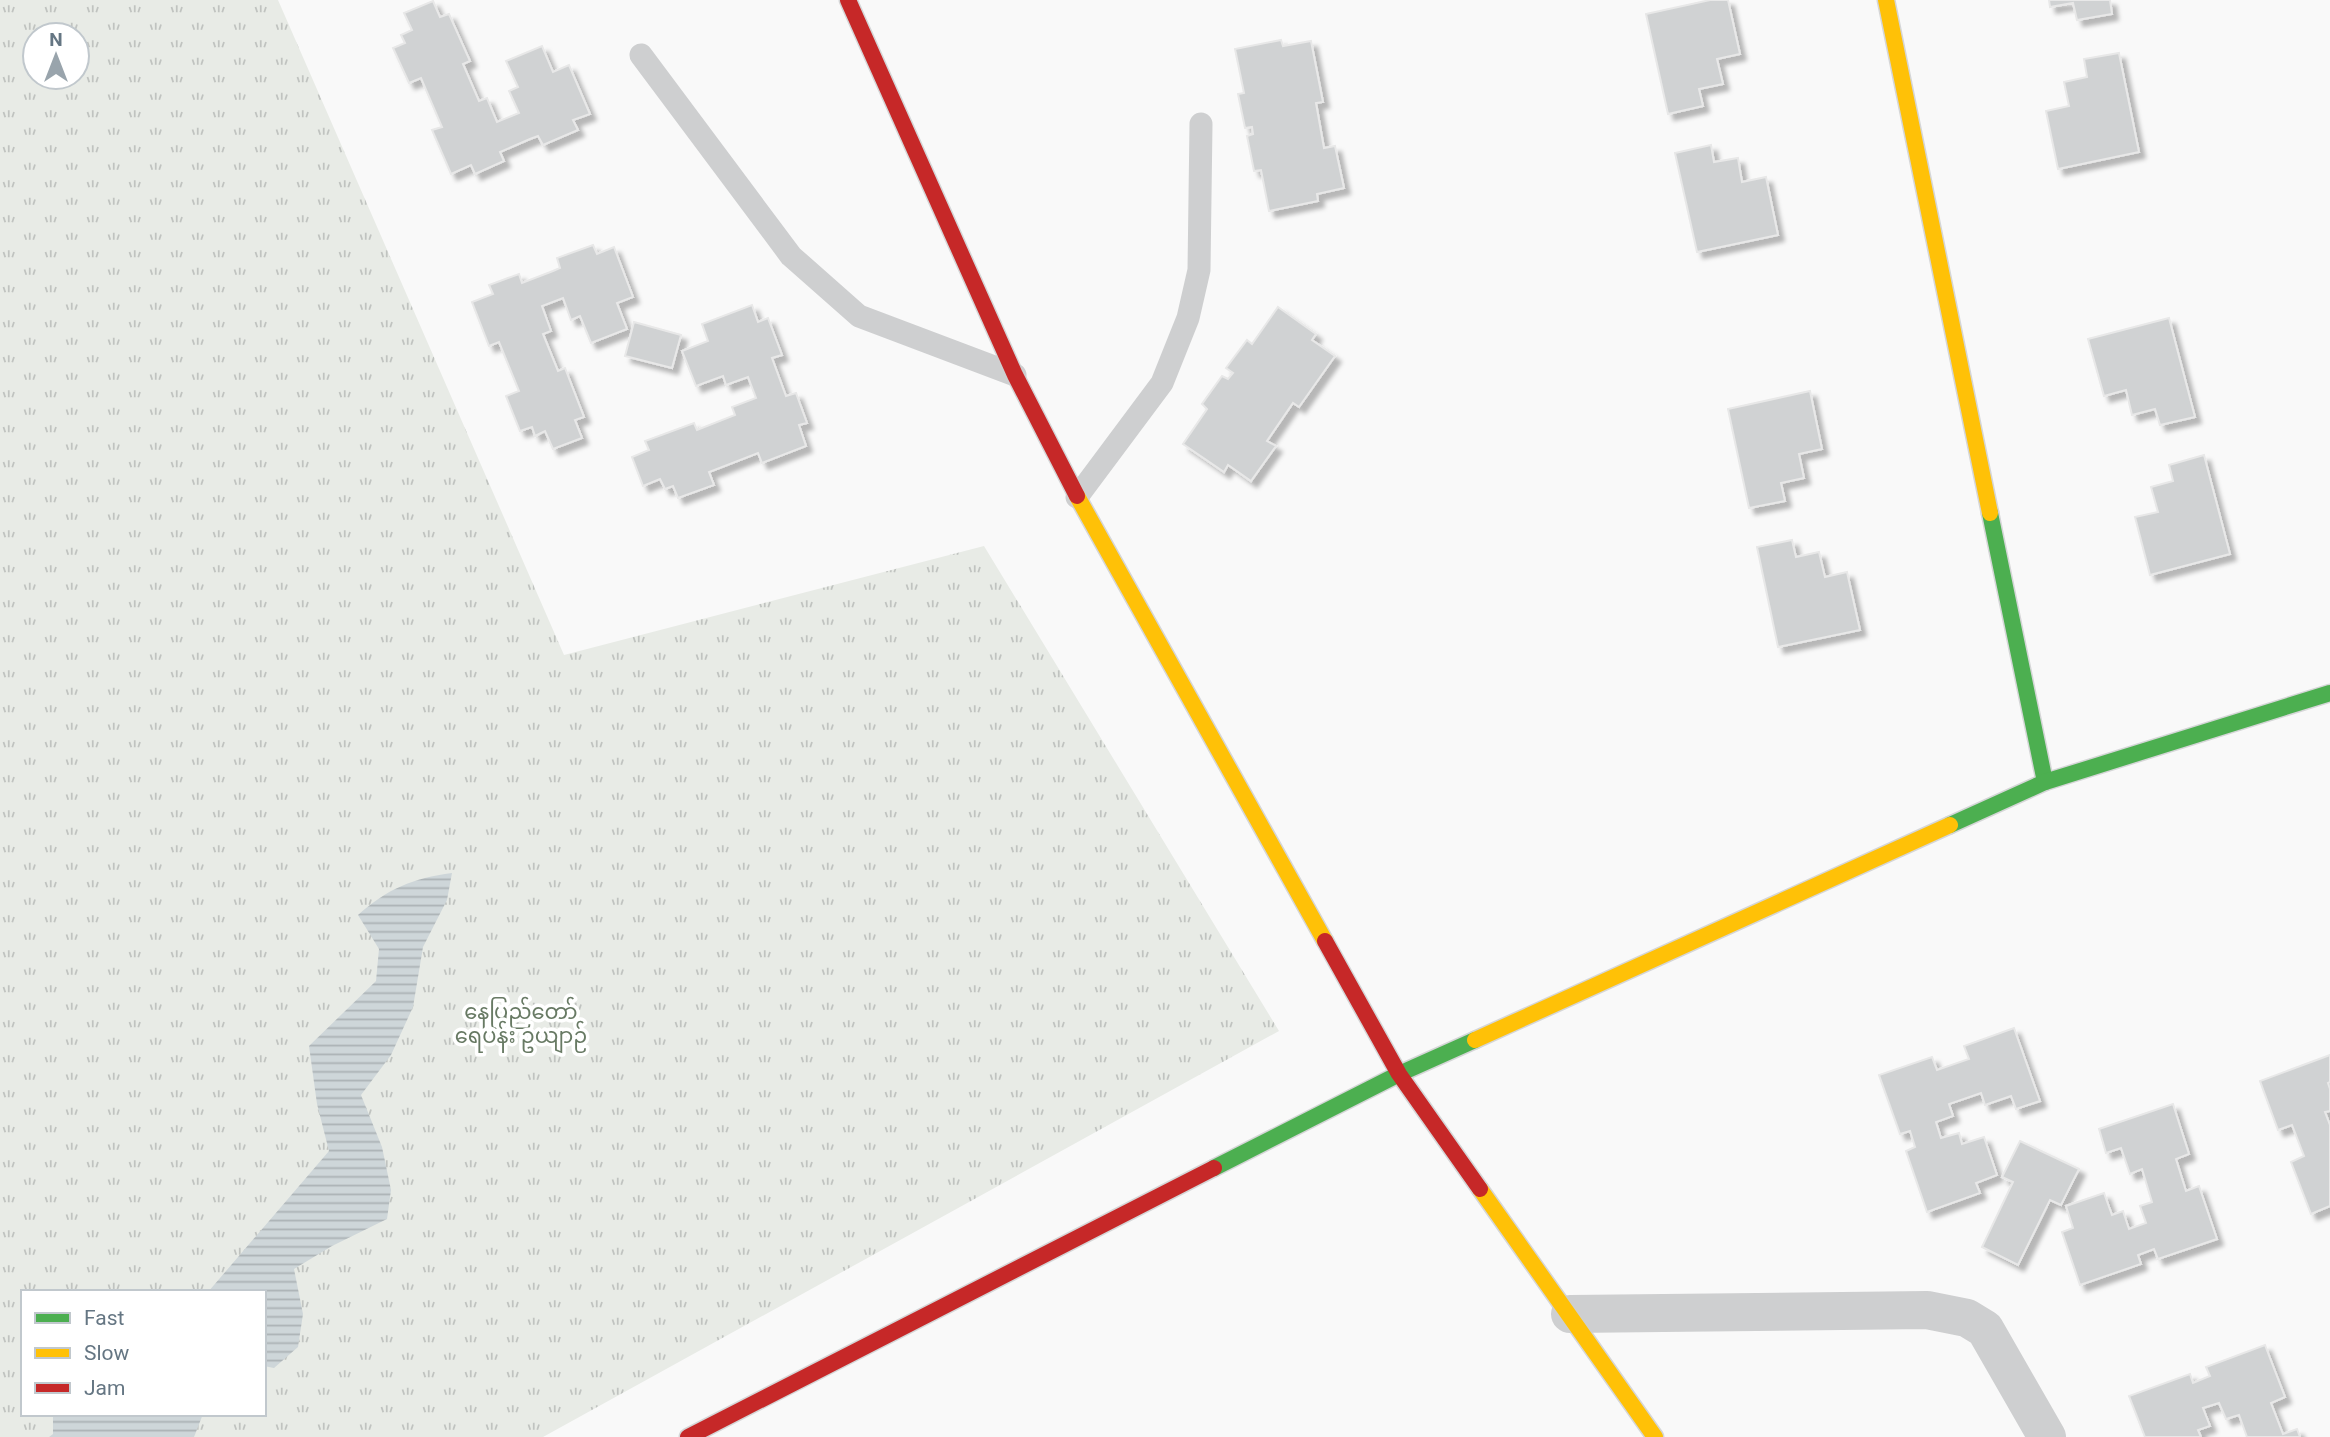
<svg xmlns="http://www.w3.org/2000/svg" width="2330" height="1437" viewBox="0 0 2330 1437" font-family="Roboto,'Noto Sans Myanmar',sans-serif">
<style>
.park{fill:url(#park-tufts);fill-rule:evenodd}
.water{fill:url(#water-rules)}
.building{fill:#d0d2d3;stroke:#e8e8e8;stroke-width:2;filter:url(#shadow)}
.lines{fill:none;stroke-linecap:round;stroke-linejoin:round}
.fast-casing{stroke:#d5d6d7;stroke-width:19}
.slow-casing{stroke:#d5d6d7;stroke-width:19}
.jam-casing{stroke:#d5d6d7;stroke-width:19}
.lane{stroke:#cecfd0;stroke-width:23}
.street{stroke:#cecfd0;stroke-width:38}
.fast{stroke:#4caf50;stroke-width:16}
.slow{stroke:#ffc107;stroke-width:16}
.jam{stroke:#c62828;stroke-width:16}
.labels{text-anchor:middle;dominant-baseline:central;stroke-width:7;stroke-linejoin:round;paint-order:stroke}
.park-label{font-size:21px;fill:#687a64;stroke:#fff}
</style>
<defs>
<pattern id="park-tufts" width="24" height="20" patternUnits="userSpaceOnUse" patternTransform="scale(1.75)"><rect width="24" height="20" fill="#e8ebe6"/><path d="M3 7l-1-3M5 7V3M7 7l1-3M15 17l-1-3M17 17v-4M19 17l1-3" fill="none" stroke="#c0c3c0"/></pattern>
<pattern id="water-rules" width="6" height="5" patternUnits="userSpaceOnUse" patternTransform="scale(1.75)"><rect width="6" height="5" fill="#ced6d9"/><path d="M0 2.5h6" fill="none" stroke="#abb2b5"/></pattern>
<filter id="shadow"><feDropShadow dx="6" dy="6" stdDeviation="2" flood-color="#0004"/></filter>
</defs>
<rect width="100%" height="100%" fill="#f9f9f9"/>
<!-- park -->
<path class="park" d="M 0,0 L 278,0 L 564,655 L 984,546 L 1279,1031 L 543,1437 L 0,1437 ZM 35,35 L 77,35 L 77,77 L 35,77 ZM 23,1292 L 264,1292 L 264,1414 L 23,1414 Z"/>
<!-- water -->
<g class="water">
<path d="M 452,873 L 447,900 L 423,947 L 413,1007 L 391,1055 L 361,1095 L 382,1147 L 391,1190 L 387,1219 L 332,1246 L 294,1269 L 303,1314 L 298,1347 L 274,1368 L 264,1366 L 264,1292 L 208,1292 L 329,1151 L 317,1104 L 309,1046 L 376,981 L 379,949 L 358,915 C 387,889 413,878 452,873 Z"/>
<polygon points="53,1414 203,1414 194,1437 49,1437 53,1434"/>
</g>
<!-- building -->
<g class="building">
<polygon points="1710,0 1728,0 1740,54 1717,59 1723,84 1699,89 1703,106 1668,114 1646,14"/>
<polygon points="2049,0 2110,0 2112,14 2077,20 2073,3 2050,7"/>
<polygon points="433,1 440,17 449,14 470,61 463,64 479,101 487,98 497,122 519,113 509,91 518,87 506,61 542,46 553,72 569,65 590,114 573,120 578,130 543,145 538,136 530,139 500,152 504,161 475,174 471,165 451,174 432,130 442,127 421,78 409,83 393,48 405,43 401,35 412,30 404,13"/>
<polygon points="1281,40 1283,46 1311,41 1323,102 1316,103 1324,148 1335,146 1344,188 1317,194 1318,201 1269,211 1261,170 1254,171 1247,136 1253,134 1252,127 1245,128 1238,94 1244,93 1235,49"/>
<polygon points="2119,53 2139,152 2058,169 2046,111 2069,106 2064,82 2087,77 2084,59"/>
<polygon points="1711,145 1714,162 1738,158 1742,182 1766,177 1778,235 1697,252 1675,153"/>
<polygon points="593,245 597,254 614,247 633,297 617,303 627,329 591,343 580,316 571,320 563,298 542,306 551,331 543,334 558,371 565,368 584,417 575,420 582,438 553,449 545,431 535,436 532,427 520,431 506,396 519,391 499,342 489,346 472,302 493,294 489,285 519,274 522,283 553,271 560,268 557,258"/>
<polygon points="752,305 758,322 768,318 782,355 772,358 786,396 796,393 807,423 799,425 806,446 762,463 758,453 709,472 714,485 678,498 673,486 665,489 660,479 643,486 632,457 649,450 645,441 694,423 697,430 735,415 732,407 756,398 748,377 726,385 723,376 696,386 682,351 708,341 702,324"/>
<polygon points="1278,307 1316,334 1312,340 1335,356 1299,407 1293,403 1267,441 1276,446 1251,481 1228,465 1224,472 1183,444 1207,409 1202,404 1222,376 1228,379 1233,373 1226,368 1247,340 1252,344"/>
<polygon points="2169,318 2195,417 2160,425 2155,409 2132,415 2126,390 2104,396 2088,339"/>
<polygon points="634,322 681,335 672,368 625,356"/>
<polygon points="1810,391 1822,449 1799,454 1804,478 1781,483 1785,501 1749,508 1728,409"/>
<polygon points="2204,455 2230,554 2150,575 2135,517 2158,512 2151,487 2173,481 2169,465"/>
<polygon points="1792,540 1796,557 1819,552 1825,577 1847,572 1860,630 1778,647 1757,547"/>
<polygon points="2014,1028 2040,1101 2016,1109 2011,1096 1985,1105 1981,1093 1949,1104 1953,1116 1936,1122 1941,1138 1959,1133 1962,1144 1984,1137 1997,1175 1976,1183 1980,1193 1927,1212 1906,1151 1915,1147 1910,1131 1900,1134 1879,1075 1932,1057 1937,1070 1969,1059 1964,1046"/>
<polygon points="2330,1055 2330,1082 2328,1083 2330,1089 2330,1111 2325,1112 2330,1125 2330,1206 2311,1214 2291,1162 2304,1156 2292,1125 2278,1130 2260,1081"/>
<polygon points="2173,1104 2189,1154 2176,1159 2186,1191 2199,1186 2217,1239 2158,1259 2154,1249 2138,1255 2141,1264 2080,1285 2062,1232 2073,1228 2066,1206 2104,1193 2112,1215 2123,1211 2129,1229 2146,1223 2140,1206 2152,1202 2142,1169 2130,1174 2121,1148 2106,1153 2099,1129"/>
<polygon points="2020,1141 2079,1169 2061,1205 2050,1200 2018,1265 1982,1247 2013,1182 2002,1177"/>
<polygon points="2265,1345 2285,1397 2271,1403 2283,1434 2297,1429 2300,1437 2247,1437 2239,1415 2226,1419 2219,1403 2203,1408 2210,1426 2198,1430 2201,1437 2145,1437 2129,1396 2190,1374 2193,1383 2210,1376 2206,1367"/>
</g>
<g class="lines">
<!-- fast casing -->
<g class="fast-casing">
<g id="fast">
<polyline points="1990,513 2045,782"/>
<polyline points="1950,825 2045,782 2330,693"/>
<polyline points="1214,1168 1399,1074 1475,1040"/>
</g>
</g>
<!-- slow casing -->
<g class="slow-casing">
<g id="slow">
<polyline points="1886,0 1990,513"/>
<polyline points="1077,496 1325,941"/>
<polyline points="1475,1040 1950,825"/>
<polyline points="1480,1189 1655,1437"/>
</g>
</g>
<!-- jam casing -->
<g class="jam-casing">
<g id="jam">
<polyline points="848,0 1015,375 1077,496"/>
<polyline points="1325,941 1399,1074 1480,1189"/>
<polyline points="688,1437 1214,1168"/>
</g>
</g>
<!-- lane -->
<g class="lane">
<polyline points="641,55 791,256 859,316 1015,375"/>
<polyline points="1077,497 1162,383 1188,318 1199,270 1201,124"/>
</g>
<!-- street -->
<polyline class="street" points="1570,1314 1927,1310 1967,1318 1985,1329 2047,1437"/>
<!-- fast -->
<use href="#fast" class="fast"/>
<!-- slow -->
<use href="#slow" class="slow"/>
<!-- jam -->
<use href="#jam" class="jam"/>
</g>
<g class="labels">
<!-- park labels -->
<g class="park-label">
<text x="521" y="1012">နေပြည်တော်<tspan x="521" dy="24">ရေပန်း ဥယျာဉ်</tspan></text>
</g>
</g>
<!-- legend -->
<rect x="21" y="1290" width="245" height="126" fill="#ffffff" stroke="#c1c8cd" stroke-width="2"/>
<rect x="35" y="1313" width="35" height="10" fill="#4caf50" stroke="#c1c8cd" stroke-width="2"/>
<text x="84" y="1325" font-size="21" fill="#657683">Fast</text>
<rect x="35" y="1348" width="35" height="10" fill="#ffc107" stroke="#c1c8cd" stroke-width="2"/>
<text x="84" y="1360" font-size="21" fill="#657683">Slow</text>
<rect x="35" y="1383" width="35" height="10" fill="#c62828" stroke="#c1c8cd" stroke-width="2"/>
<text x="84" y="1395" font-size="21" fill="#657683">Jam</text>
<!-- north arrow -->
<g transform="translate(56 56)"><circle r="33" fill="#ffffff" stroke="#c1c8cd" stroke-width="2"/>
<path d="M0-5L12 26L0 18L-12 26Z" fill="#99a4ac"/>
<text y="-10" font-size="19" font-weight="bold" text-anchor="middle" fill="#657683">N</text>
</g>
</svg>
